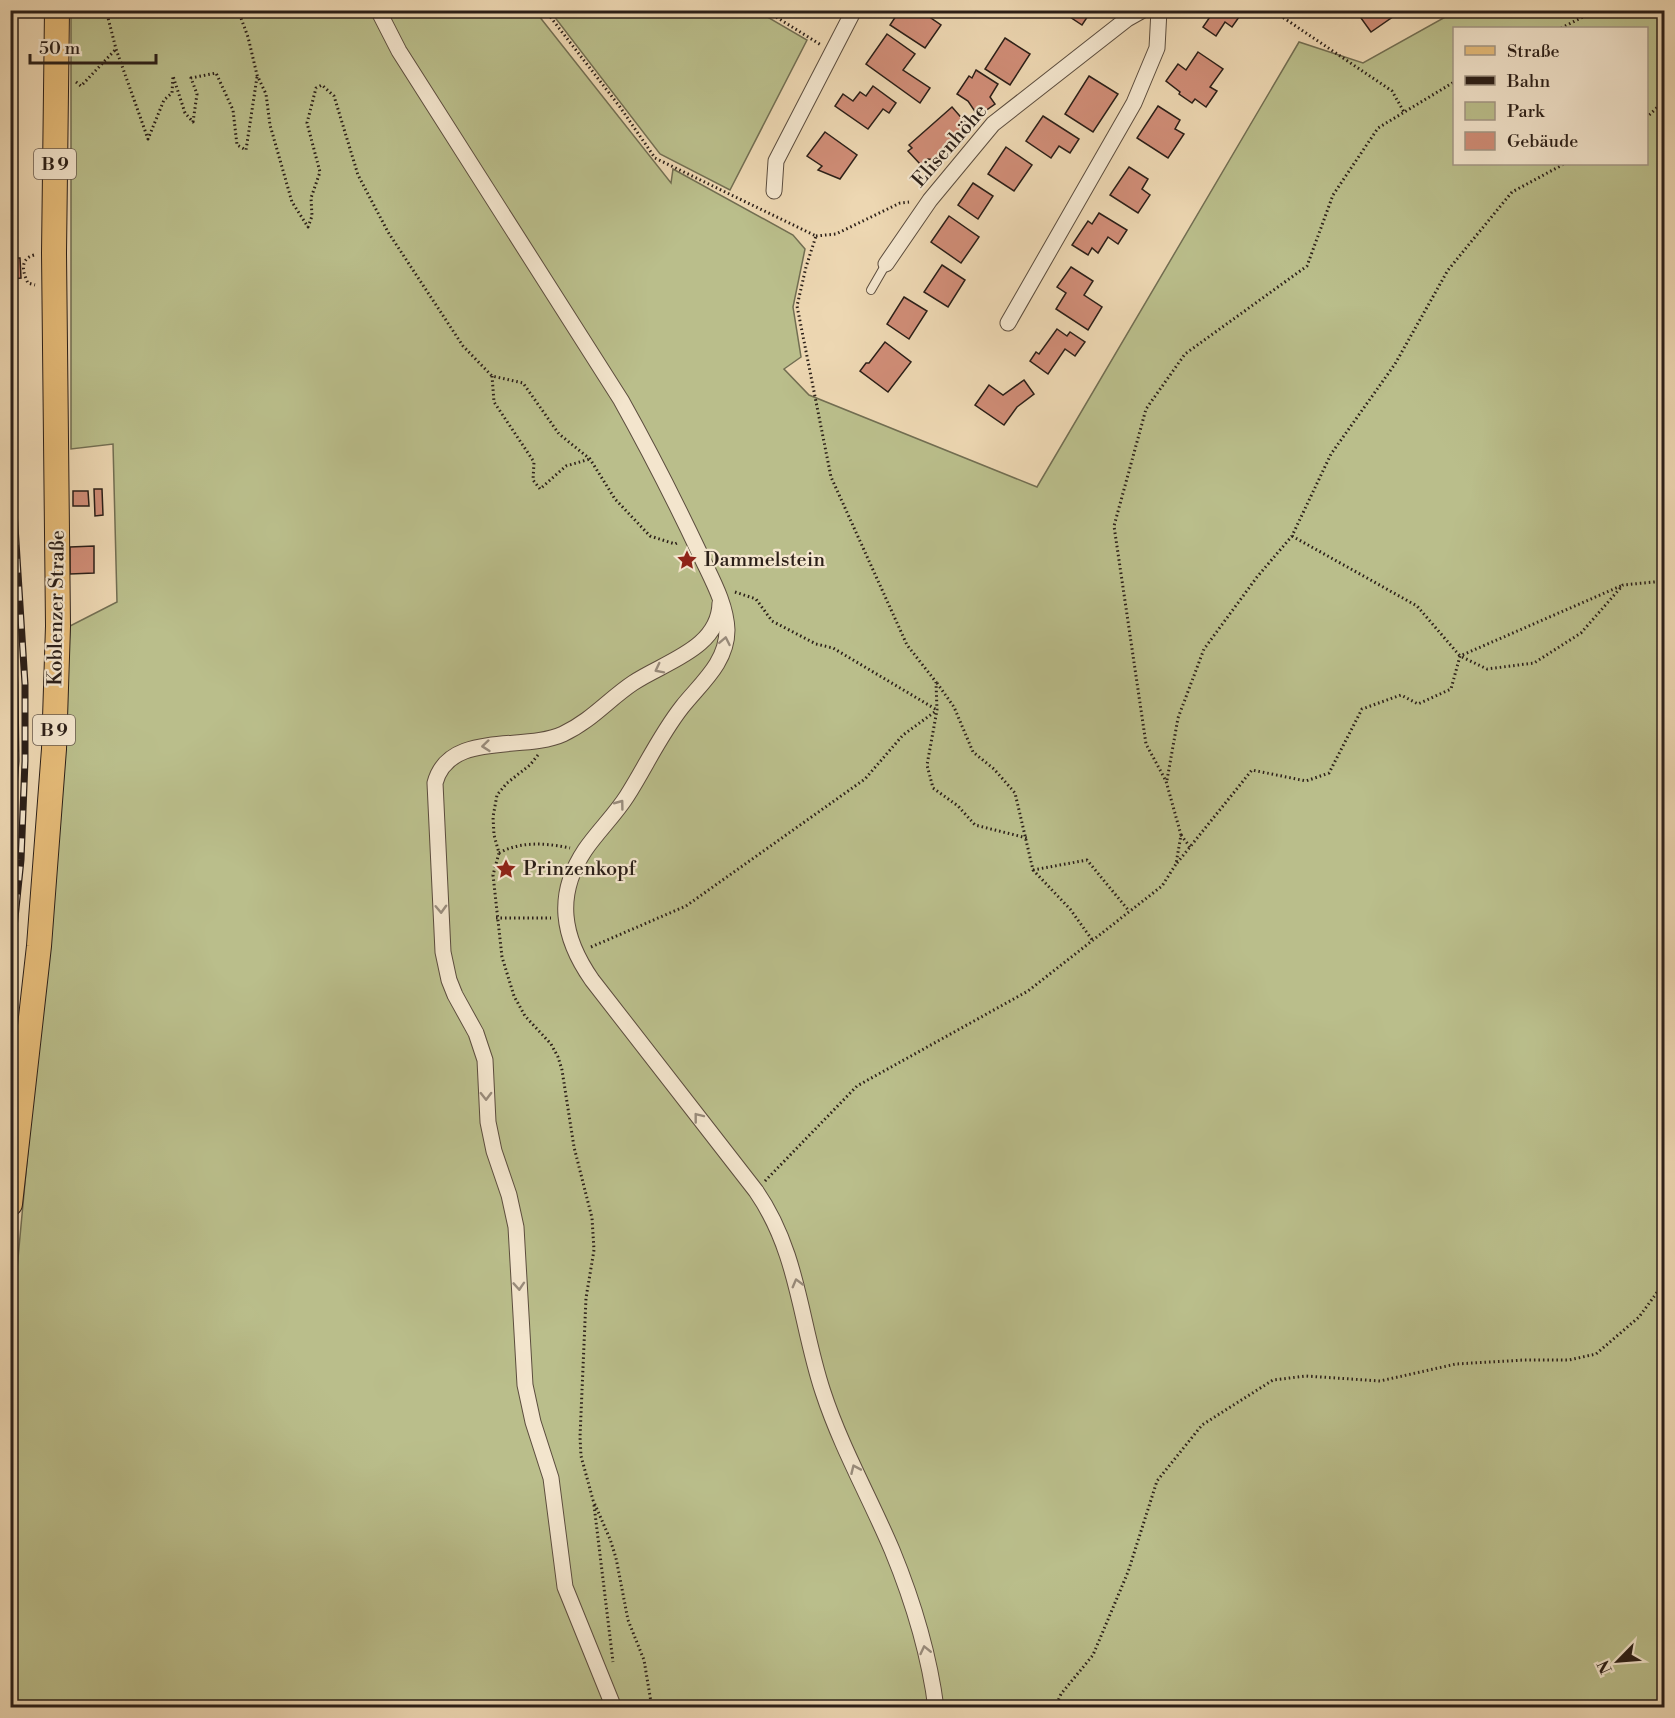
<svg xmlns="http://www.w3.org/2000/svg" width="1675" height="1718" viewBox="0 0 1675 1718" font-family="'Libre Bodoni',serif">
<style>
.green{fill:#babe8b;stroke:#726e52;stroke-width:1.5;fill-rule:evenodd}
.building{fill:#d08d77;stroke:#2b1f18;stroke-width:1.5}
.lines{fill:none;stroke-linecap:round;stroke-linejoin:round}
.service-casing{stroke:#5c4d3e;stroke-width:10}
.minor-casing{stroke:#5c4d3e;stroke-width:17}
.primary-casing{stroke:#2b1f18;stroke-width:26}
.path{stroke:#2b1f18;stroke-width:3;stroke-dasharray:1.5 3;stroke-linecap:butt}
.service{stroke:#f3e5cd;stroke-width:8}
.minor{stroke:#f3e5cd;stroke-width:15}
.primary{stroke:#e6bc79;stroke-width:24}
.rail-casing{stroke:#2b1f18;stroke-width:7}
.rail{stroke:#f3e5cd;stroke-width:4.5;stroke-dasharray:14;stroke-linecap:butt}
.oneway{stroke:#998c7c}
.labels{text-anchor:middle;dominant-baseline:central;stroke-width:4.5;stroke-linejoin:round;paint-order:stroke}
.shield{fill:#f3e5cd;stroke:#675a4e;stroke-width:1.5}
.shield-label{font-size:18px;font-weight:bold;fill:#2b1f18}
.street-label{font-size:20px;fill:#2b1f18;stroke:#f3e5cd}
.poi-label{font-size:20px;fill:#2b1f18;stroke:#f3e5cd;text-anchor:start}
</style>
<rect width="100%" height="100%" fill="#edd7b2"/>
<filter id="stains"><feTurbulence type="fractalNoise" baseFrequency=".00333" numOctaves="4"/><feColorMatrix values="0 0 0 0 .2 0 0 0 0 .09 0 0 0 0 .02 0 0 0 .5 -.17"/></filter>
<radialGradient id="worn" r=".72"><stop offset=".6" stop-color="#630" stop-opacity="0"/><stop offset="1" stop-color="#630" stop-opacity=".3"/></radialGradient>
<!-- green -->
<g class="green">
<path d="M 71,11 L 535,11 L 671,183 L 673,169 L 793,235 L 805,249 L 793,307 L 801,357 L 784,369 L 809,395 L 1037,487 L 1299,42 L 1363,63 L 1456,11 L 1664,11 L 1664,1707 L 11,1708 L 11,1334 L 62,782 L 70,626 L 117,602 L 113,444 L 71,449 ZM 1454,28 L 1646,28 L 1646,164 L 1454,164 Z"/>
<polygon points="550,11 757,11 807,40 730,190 660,154"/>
</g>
<!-- building -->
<g class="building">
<polygon points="900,10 936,10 931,18 941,25 925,48 890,25"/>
<polygon points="1066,10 1089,10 1090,13 1082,25 1067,15 1069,12"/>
<polygon points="1206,10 1244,10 1232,27 1225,22 1216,36 1203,27 1212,14"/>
<polygon points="1348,10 1390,10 1394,16 1371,32 1356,11 1351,15"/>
<polygon points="887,34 915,54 903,70 930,88 920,103 866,64"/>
<polygon points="1005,38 1030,54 1010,85 985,69"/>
<polygon points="1198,52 1223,69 1210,87 1217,91 1206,107 1195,99 1192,103 1179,94 1180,92 1166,81 1178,64 1186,70"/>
<polygon points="976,70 998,84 990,97 995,104 978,116 968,101 957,94 969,76 972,78"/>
<polygon points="1089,76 1118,94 1093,132 1065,114"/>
<polygon points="873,86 896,103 889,113 883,109 868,129 835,106 843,94 853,101 860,92 866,96"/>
<polygon points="1158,106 1180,120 1175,129 1184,134 1168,158 1137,138"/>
<polygon points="952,107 972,130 938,160 928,159 921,165 908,151 912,148 909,145"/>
<polygon points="1043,116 1079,139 1070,153 1059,146 1051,158 1026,141"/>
<polygon points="825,132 857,155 840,179 818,170 822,166 807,156"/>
<polygon points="1006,147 1032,165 1014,191 988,174"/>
<polygon points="1129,167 1148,179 1142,189 1150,195 1138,213 1110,195"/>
<polygon points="973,183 993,196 978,219 958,205"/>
<polygon points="1099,213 1127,230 1118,244 1108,237 1098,253 1092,248 1088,255 1072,245 1088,221 1092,224"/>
<polygon points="949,216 979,237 961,263 931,242"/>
<polygon points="10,258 20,258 21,278 12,279"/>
<polygon points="942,265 965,280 948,307 924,292"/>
<polygon points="1071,267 1093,281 1084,295 1102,307 1088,330 1056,309 1066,293 1057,287"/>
<polygon points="904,297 927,311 909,339 887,324"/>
<polygon points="1057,329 1067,336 1070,332 1085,342 1075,356 1065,349 1048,374 1030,361 1036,352 1039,354"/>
<polygon points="885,342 911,362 888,392 860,371 866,363 869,363"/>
<polygon points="1024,380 1034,394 1017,407 1004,425 975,405 989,385 1003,395"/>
<polygon points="94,489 102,489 103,515 95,516"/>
<polygon points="73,491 88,491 89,506 73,506"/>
<polygon points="94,546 94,573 70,574 70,547"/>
</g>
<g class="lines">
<!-- service casing -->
<g class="service-casing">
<polyline id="service" points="871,290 886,264"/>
</g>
<!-- minor casing -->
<g class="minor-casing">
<g id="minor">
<path d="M 378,10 L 399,51 L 621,400 C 649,450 675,501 700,554 C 711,578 726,603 727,630 C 727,663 700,684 682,707 C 660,735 646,766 627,796 C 615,815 598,831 585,850 C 555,895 562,937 592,980 L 756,1191 C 799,1253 800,1323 823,1392 C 841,1447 870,1498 892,1550 C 913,1601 929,1653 936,1708"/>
<polyline points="774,191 776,161 854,10"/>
<polyline points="886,264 930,200 993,124 1127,19 1143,10"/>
<polyline points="1008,323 1134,103 1157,48 1159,10"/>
<path d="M 614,1708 L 565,1587 L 551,1478 L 533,1422 L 525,1385 L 516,1227 L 509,1195 L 494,1151 L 488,1122 L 485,1060 L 476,1033 L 455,995 L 449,980 L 443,952 L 435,783 C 449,730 524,752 563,734 C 591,721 609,699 633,683 C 664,662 719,649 720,603"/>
</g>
</g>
<!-- primary casing -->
<g class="primary-casing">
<polyline id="primary" points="10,1204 39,946 54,749 58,626 54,253 57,10"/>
</g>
<!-- path -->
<g class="path">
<polyline points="106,10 116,49 148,139 164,100 172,93 173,76 185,113 193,122 197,94 191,78 216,73 233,110 237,145 246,150 257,77"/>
<polyline points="238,10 248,37 257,75 266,94 270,125 292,202 308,227 312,216 311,198 320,172 307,123 316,88 322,85 334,96 358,175 388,232 463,346 492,376 523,383 559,434 590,459 615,499 650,536 675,544 677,543"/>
<polyline points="545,10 620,107 655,158 816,236 806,267 797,306 831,477 907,645 936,682 937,710 927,765 933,788 958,806 975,825 1027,838"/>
<polyline points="765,10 821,45"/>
<polyline points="1272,10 1392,91 1404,112"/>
<polyline points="1561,28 1597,10"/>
<polyline points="76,82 81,86 116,49"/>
<polyline points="1646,118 1664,101"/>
<polyline points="816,236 836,234 900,203 909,202"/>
<path d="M 34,255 C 19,259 23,273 28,283 L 35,285"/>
<polyline points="492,376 494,402 534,462 533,480 540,489 566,466 590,459"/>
<polyline points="1292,536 1417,606 1460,656 1487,669 1534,663 1581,633 1623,585 1664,581"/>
<polyline points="735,592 756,599 772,621 816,644 833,648 937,710"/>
<polyline points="937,683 954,707 973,752 994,769 1015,793 1033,870 1070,909 1093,941"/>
<polyline points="538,755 530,765 507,783 497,795 493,817 494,835 499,853 493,875 502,957 514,996 525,1016 551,1044 558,1057 562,1070 574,1147 592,1218 594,1250 586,1298 580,1437 581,1456 593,1500 610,1539 616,1558 628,1620 644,1660 652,1708"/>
<polyline points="1167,780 1178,718 1204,649 1257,577 1292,536 1331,454 1395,364 1448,270 1512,192 1564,164"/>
<polyline points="1181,835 1190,847"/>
<path d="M 499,853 C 521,841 546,843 570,848"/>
<polyline points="1177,863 1252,770 1306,781 1329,773 1362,709 1401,695 1418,704 1451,689 1460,656 1623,585"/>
<polyline points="1033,870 1087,860 1129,911"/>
<polyline points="496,918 551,918"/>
<polyline points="591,947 686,906 865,779 903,735 936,711"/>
<polyline points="765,1181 857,1086 1028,991 1162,886 1176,864 1181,835 1166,781 1146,744 1114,526 1146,409 1185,354 1307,266 1333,195 1378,128 1454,82"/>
<polyline points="594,1505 613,1662"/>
<polyline points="1055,1708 1061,1694 1093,1655 1128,1572 1157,1481 1202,1425 1273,1380 1306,1376 1380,1381 1456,1364 1524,1360 1569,1360 1596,1354 1639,1317 1664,1283"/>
</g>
<!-- service -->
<use href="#service" class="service"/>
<!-- minor -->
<use href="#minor" class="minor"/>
<!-- primary -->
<use href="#primary" class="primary"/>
<!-- rail casing -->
<g class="rail-casing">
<g id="rail">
<polyline points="10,447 25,684 25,761 21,860 10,967"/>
<polyline points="10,584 15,685 16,761 10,843"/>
</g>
</g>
<!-- rail -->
<use href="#rail" class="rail"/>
</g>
<!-- one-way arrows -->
<defs><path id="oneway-chevron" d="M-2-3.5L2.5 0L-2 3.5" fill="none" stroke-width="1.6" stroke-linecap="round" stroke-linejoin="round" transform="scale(1.5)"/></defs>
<g class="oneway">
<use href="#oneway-chevron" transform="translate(725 641) rotate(-79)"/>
<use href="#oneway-chevron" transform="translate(659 669) rotate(153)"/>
<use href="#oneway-chevron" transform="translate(486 746) rotate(174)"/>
<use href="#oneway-chevron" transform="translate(620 804) rotate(-53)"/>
<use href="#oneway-chevron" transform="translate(441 909) rotate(88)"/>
<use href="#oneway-chevron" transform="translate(486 1096) rotate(89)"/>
<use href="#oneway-chevron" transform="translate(698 1117) rotate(-128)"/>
<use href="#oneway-chevron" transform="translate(797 1283) rotate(-105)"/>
<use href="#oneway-chevron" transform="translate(519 1286) rotate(86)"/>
<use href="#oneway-chevron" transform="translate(855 1469) rotate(-114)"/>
<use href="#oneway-chevron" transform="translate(925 1650) rotate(-103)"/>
</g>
<!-- icons -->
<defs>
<g id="sight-bare" transform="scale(1.62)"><path d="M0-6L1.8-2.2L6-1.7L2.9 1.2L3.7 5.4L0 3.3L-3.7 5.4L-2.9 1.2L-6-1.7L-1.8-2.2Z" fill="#8f2418" stroke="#f3e5cd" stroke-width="2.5" paint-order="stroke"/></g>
</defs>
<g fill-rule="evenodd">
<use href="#sight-bare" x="687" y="560"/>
<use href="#sight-bare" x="506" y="869"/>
</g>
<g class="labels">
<!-- shield labels -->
<g class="shield">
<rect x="34" y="149" width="42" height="30" rx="4.5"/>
<rect x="33" y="715" width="42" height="30" rx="4.5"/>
</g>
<g class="shield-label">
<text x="55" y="164">B 9</text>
<text x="54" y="730">B 9</text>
</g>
<!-- street labels -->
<g class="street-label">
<text transform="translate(950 146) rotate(-49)">Elisenhöhe</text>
<text transform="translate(57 608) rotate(-89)">Koblenzer Straße</text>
</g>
<!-- poi labels -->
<g class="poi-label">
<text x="704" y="560">Dammelstein</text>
<text x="523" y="869">Prinzenkopf</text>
</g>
</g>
<!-- margin -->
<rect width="1675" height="1718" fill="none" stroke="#edd7b2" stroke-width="36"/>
<rect x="12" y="12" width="1651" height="1694" fill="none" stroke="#2b1f18" stroke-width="3"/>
<rect x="18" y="18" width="1639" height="1682" fill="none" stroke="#2b1f18" stroke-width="1.5"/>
<!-- legend -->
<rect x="1453" y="27" width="195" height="138" fill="#f3e5cd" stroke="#a39685" stroke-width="1.5"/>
<rect x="1465" y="46" width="30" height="9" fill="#e6bc79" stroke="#a39685" stroke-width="1.5"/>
<text x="1507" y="57" font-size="18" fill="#2b1f18">Straße</text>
<rect x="1465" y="76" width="30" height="9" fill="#2b1f18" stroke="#a39685" stroke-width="1.5"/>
<text x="1507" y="87" font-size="18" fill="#2b1f18">Bahn</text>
<rect x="1465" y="102" width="30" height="18" fill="#babe8b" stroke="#a39685" stroke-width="1.5"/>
<text x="1507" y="117" font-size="18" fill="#2b1f18">Park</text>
<rect x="1465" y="132" width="30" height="18" fill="#d08d77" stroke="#a39685" stroke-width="1.5"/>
<text x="1507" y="147" font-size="18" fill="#2b1f18">Gebäude</text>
<!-- north arrow -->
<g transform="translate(1618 1661) rotate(245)" stroke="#f3e5cd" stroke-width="4.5" paint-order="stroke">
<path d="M0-4.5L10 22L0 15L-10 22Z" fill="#2b1f18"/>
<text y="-9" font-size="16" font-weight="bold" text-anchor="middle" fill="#2b1f18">N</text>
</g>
<!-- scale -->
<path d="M30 54v9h126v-9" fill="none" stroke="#2b1f18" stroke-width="3"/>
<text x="39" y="54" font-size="18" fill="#2b1f18" stroke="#f3e5cd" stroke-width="4.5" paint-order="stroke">50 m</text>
<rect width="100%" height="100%" filter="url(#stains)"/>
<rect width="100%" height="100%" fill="url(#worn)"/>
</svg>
